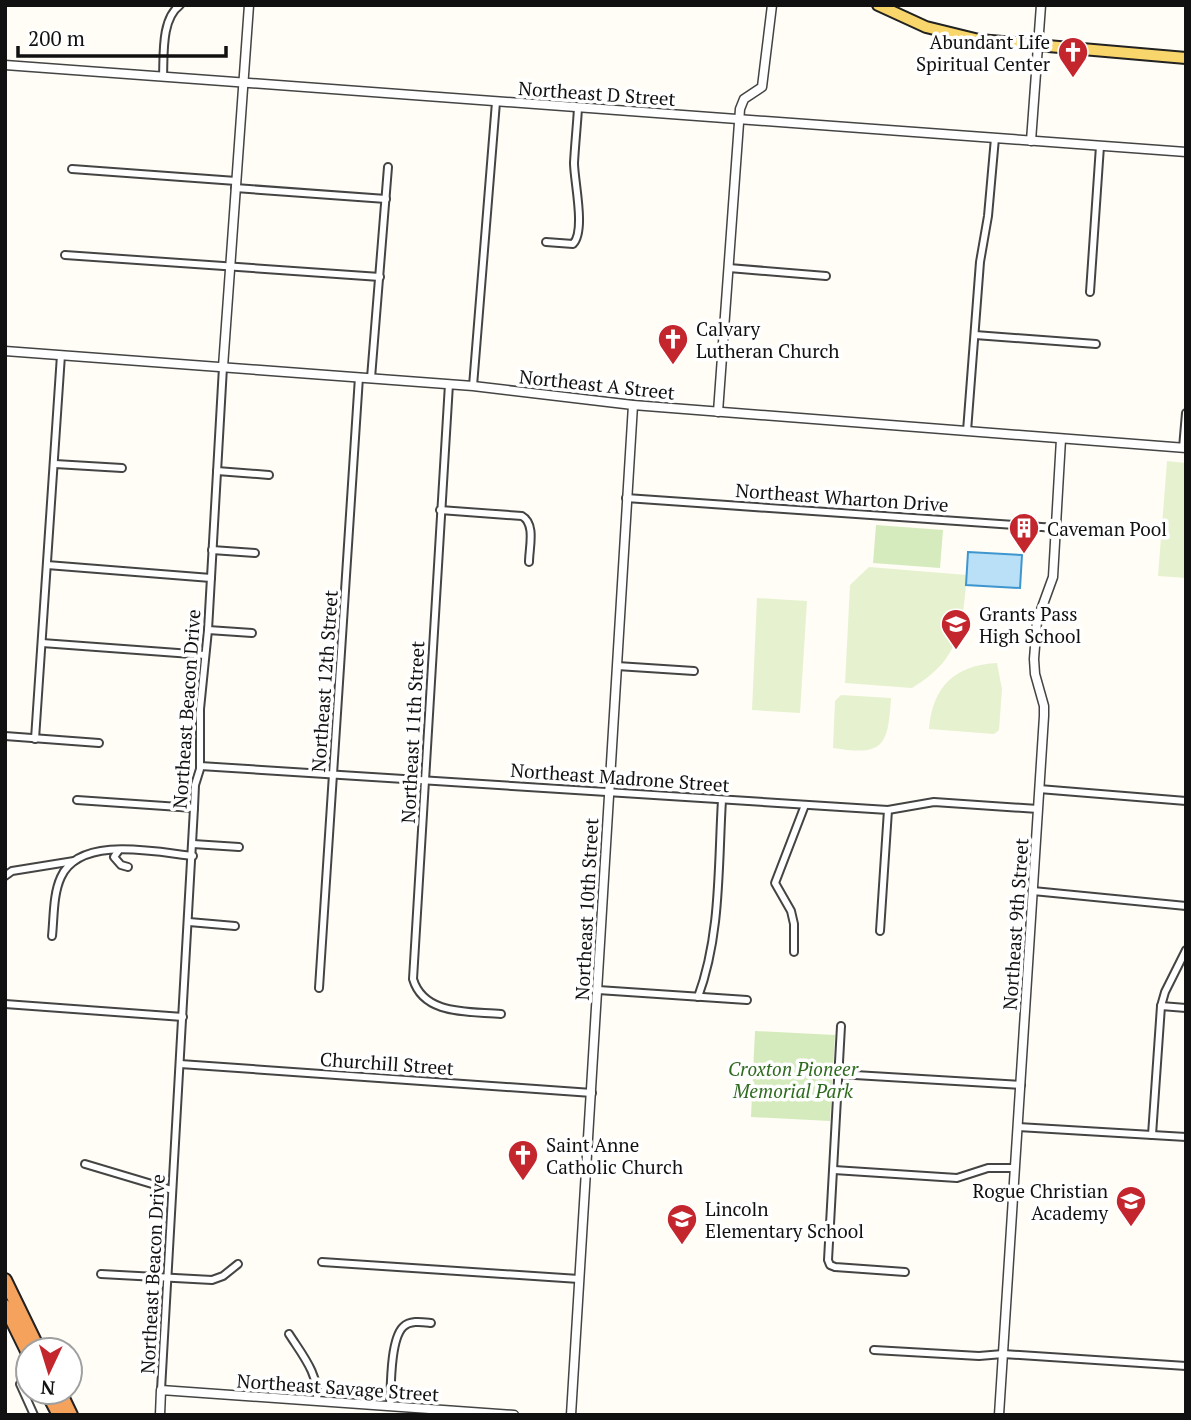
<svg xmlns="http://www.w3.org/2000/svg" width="1191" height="1420" viewBox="0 0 1191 1420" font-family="'PT Serif',serif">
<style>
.green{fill:#d5ebbd}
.pitch{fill:#e6f2cf}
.water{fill:#b9e0f7;stroke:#3f96cf;stroke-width:2}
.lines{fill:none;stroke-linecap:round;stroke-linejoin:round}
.minor-casing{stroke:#444;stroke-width:10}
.tertiary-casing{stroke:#444;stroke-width:11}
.primary-casing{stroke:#222;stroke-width:14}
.motorway-casing{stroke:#222;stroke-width:16}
.minor{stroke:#fff;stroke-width:6}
.tertiary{stroke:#fff;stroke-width:8}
.primary{stroke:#f9d66b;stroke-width:10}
.motorway{stroke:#f5a25d;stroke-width:12}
.labels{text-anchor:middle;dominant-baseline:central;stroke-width:7;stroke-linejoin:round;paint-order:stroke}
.poi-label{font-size:19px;fill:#111;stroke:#fff;text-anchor:start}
.street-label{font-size:19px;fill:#111;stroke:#fff}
.park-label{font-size:19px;font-style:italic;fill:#2f6b1f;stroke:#fff}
</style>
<rect width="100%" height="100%" fill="#fffdf5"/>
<!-- green -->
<g class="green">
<polygon points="876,525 943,530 940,568 873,563"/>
<polygon points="755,1031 835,1035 830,1121 751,1117"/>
</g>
<!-- pitch -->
<g class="pitch">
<polygon points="1167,461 1186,463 1186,578 1158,576"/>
<path d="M 869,567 L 967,575 C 962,627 961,659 912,688 L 845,683 L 850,585 Z"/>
<polygon points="757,598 807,601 800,713 752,710"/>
<path d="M 997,663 L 1002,689 L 999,730 L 994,734 L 929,729 C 932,687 955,665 997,663 Z"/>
<path d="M 841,695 L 891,698 C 888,747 883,756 833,748 L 835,701 Z"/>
</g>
<!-- water -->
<polygon class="water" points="968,552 1022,555 1020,588 966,585"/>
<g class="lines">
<!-- minor casing -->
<g class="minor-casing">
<g id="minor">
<path d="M 163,76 C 164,55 161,19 180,5"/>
<polyline points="72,169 236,181"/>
<polyline points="235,188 386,199"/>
<path d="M 546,242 L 573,244 C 586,231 574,181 574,163 C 575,144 577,126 578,108"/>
<polyline points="65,255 380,277"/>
<polyline points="729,268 826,276"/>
<polyline points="1090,292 1100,146"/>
<polyline points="975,335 1096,344"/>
<polyline points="371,378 388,167"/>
<path d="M 449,384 L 413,979 C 424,1016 470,1011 501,1014"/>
<polyline points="473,386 496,102"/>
<polyline points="967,431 980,262 988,216 995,138"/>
<polyline points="1183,448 1186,413"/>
<polyline points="55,464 122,468"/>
<polyline points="217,471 269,475"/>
<polyline points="626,498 1056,528"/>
<path d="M 440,510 L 522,516 C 536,524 529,548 529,562"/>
<polyline points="212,550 255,553"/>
<polyline points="47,565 211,578"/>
<polyline points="208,630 252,633"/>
<polyline points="42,643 205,655"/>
<polyline points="617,666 694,671"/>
<polyline points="5,736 99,743"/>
<polyline points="35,739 61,355"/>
<polyline points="200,766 888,810 934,802 1038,809"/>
<polyline points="1039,789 1186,801"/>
<polyline points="77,800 194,808"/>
<polyline points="193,844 239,847"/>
<polyline points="119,850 114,857 121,865 128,867"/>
<polyline points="5,876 12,871 74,861"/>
<polyline points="1033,891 1186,906"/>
<polyline points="189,922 235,926"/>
<polyline points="880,931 888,810"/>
<path d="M 52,936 C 54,917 53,894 61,877 C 80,835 156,852 193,856"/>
<polyline points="794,952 794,924 791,911 775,883 805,805"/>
<polyline points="319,988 359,377"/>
<polyline points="598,990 747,1000"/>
<path d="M 698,997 C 721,935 718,866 722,800"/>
<polyline points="5,1004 183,1017"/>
<polyline points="1161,1006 1186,1008"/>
<polyline points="841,1026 828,1260 830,1265 835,1267 905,1272"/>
<polyline points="180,1064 592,1093"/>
<polyline points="838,1074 1021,1085"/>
<polyline points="1018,1127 1186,1137"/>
<polyline points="1152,1135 1161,1006 1165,992 1186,950"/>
<polyline points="85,1164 172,1190"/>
<polyline points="834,1170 957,1178 988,1168 1014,1168"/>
<polyline points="322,1262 579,1279"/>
<polyline points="101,1274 212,1280 223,1276 238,1264"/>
<path d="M 289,1334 C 303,1356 319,1374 317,1401"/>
<polyline points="874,1350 979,1356 1003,1354 1186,1366"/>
<polyline points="20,1384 34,1415"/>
<polyline points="161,1390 194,808 195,785 200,769 200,709 208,630 223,367"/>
<path d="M 390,1406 C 391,1388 390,1340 403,1327 C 410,1320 422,1322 431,1323"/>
</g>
</g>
<!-- tertiary casing -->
<g class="tertiary-casing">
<g id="tertiary">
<polyline points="5,65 1186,152"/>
<polyline points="1031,141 1041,5"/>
<polyline points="5,351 473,386 633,405 1186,448"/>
<polyline points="223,367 249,5"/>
<polyline points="718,412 740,109 744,99 762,87 772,5"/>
<polyline points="160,1415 161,1390 514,1415"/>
<polyline points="571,1415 633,405"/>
<polyline points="999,1415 1044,716 1044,706 1035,674 1034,659 1037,621 1053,577 1061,439"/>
</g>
</g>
<!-- primary casing -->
<g class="primary-casing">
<polyline id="primary" points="878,5 926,27 979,40 1186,58"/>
</g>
<!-- motorway casing -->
<g class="motorway-casing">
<g id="motorway">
<polyline points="5,1280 39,1350"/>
<polyline points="5,1306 28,1353"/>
<polyline points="47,1392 59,1415"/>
<polyline points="60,1392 71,1415"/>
</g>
</g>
<!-- minor -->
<use href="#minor" class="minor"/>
<!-- tertiary -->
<use href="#tertiary" class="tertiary"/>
<!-- primary -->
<use href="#primary" class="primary"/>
<!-- motorway -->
<use href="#motorway" class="motorway"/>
</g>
<!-- icons -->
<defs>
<g id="church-pin" transform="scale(1.575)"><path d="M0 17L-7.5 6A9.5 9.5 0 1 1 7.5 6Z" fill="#c4262e" stroke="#fff"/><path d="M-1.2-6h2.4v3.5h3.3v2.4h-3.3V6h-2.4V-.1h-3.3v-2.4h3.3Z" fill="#fff"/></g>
<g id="building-pin" transform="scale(1.575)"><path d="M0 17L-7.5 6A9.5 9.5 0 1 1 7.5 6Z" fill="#c4262e" stroke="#fff"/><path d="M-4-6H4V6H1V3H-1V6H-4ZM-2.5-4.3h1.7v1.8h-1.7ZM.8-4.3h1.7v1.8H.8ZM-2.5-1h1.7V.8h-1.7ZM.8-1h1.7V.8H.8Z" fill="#fff"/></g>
<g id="school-pin" transform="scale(1.575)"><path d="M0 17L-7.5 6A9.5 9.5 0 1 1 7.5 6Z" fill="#c4262e" stroke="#fff"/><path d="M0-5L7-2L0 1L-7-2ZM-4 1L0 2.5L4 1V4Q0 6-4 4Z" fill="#fff"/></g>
</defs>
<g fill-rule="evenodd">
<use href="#church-pin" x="1073" y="52"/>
<use href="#church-pin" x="673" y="339"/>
<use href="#building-pin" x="1024" y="528"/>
<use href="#school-pin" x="956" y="624"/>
<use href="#church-pin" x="523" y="1155"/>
<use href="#school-pin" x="1131" y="1201"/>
<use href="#school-pin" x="682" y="1219"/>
</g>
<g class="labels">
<!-- poi labels -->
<g class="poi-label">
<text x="1050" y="41" text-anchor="end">Abundant Life<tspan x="1050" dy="22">Spiritual Center</tspan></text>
<text x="696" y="328">Calvary<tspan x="696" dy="22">Lutheran Church</tspan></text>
<text x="1047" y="528">Caveman Pool</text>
<text x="979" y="613">Grants Pass<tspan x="979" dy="22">High School</tspan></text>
<text x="546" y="1144">Saint Anne<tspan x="546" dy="22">Catholic Church</tspan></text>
<text x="1108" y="1190" text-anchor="end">Rogue Christian<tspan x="1108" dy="22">Academy</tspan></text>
<text x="705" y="1208">Lincoln<tspan x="705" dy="22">Elementary School</tspan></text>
</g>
<!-- street labels -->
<g class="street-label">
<text transform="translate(597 93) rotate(4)">Northeast D Street</text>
<text transform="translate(597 384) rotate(6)">Northeast A Street</text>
<text transform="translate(842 497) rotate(4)">Northeast Wharton Drive</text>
<text transform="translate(324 681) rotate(-86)">Northeast 12th Street</text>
<text transform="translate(186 709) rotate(-86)">Northeast Beacon Drive</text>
<text transform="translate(412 732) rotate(-87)">Northeast 11th Street</text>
<text transform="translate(620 777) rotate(4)">Northeast Madrone Street</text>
<text transform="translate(586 909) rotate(-87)">Northeast 10th Street</text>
<text transform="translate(1015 924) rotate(-86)">Northeast 9th Street</text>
<text transform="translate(387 1063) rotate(4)">Churchill Street</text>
<text transform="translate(152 1274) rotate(-87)">Northeast Beacon Drive</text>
<text transform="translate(338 1387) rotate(4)">Northeast Savage Street</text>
</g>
<!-- park labels -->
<g class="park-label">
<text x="793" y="1068">Croxton Pioneer<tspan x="793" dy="22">Memorial Park</tspan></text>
</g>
</g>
<!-- border -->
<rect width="1191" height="1420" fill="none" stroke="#111111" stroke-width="14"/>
<!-- north arrow -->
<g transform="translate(49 1371) rotate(184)"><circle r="33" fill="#ffffff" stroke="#a0a0a0" stroke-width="2"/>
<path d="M0-5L12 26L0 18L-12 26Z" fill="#c4262e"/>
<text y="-10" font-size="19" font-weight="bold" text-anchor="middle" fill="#111111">N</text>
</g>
<!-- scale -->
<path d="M18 46v10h208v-10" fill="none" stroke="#111111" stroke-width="3.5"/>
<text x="28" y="46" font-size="21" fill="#111111" stroke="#ffffff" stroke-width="5" paint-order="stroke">200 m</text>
</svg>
